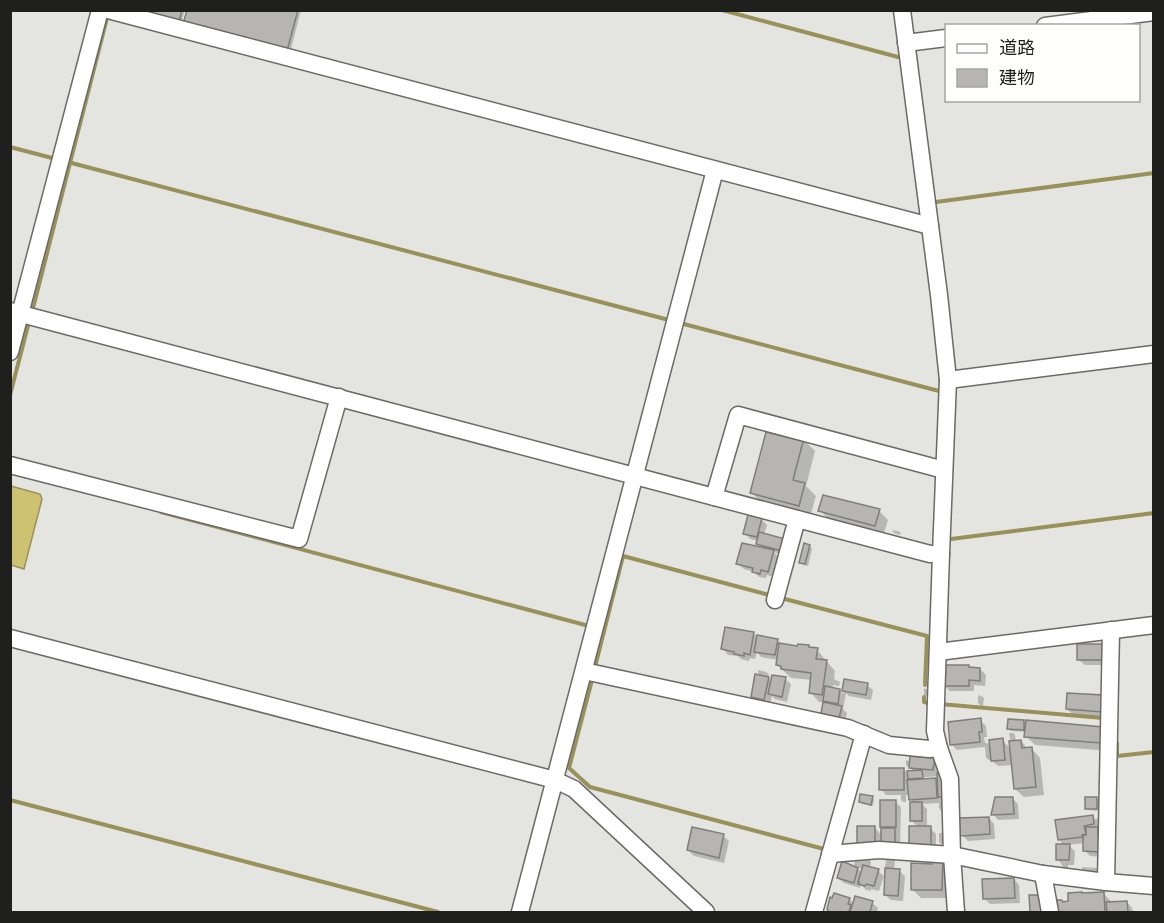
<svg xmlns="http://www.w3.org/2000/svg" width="1164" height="923" viewBox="0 0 1164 923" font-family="Lato,'Noto Sans JP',sans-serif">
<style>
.water{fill:#ccc272;stroke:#989159;stroke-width:1.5}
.shadow{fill:#0003;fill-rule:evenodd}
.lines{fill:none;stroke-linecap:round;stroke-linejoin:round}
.stream{stroke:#989159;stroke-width:4}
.building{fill:#b6b5b2;stroke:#7e7e7b;stroke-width:1.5}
.minor-casing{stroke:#6b6a68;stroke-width:19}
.minor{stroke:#fff;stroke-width:16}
</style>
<rect width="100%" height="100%" fill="#e4e4e1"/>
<!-- water -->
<polygon class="water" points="11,486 40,494 42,499 24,569 11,565"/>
<!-- shadow -->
<g class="shadow">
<polygon points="136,10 185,10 181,23"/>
<polygon points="188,10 301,10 290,53"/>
<polygon points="803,439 815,451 806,486 816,496 810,517 764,505 752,493 796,441"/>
<polygon points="820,511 879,511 888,520 884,533 829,519"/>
<polygon points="761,519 767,525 764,535 787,556 773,552 779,557 774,577 767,575 766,578 759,577 754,572 744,569 738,564 764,550 758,544 759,541 750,539 745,533"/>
<polygon points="892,530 898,531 901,533 900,535 894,533"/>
<polygon points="810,546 812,549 808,566 803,565 801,562"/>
<polygon points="753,633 757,637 777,641 782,645 817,650 835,671 834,679 840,682 839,686 833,685 833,688 840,690 843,694 846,681 867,685 873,690 871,700 849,696 846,693 843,709 847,713 845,722 823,714 824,702 819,702 811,693 812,680 791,678 777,665 778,660 761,657 757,652 755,659 750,658 749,661 741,659 738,656 728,655 723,649"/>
<polygon points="1103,646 1108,665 1085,665 1079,660"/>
<polygon points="969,666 971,669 980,669 986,675 985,686 974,685 974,691 950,691 944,685"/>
<polygon points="758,670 766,672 769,674 768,678 772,682 785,679 791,684 787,702 775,699 772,696 770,704 758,702 752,696 761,677 758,673"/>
<polygon points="924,688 929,691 929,697 924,695"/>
<polygon points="978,695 981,696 984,698 983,706 980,705 978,703"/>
<polygon points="1102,697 1107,717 1073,715 1067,709"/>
<polygon points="980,720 986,726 987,737 984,737 985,743 987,743 991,746 1002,740 1011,749 1013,742 1010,739 1009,733 1013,733 1015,735 1016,742 1021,741 1028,749 1032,749 1040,758 1044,795 1024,797 1015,789 1013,765 998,766 991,760 989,760 986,758 985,747 957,750 951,744"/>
<polygon points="1023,722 1027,725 1102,728 1110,751 1035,745 1026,736 1026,732 1011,731 1009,729"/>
<path d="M 911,757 L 934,759 L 940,765 L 939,775 L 943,775 L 952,786 L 952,802 L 949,802 L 949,811 L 941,811 L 939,808 L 939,803 L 922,804 L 927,809 L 927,828 L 930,828 L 936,834 L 936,851 L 916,851 L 910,845 L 910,828 L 919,828 L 911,820 L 911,803 L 914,803 L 910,799 L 910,795 L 906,795 L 906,802 L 903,802 L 901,800 L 901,795 L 886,795 L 881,789 L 881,770 L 904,770 L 909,775 L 909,772 L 915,772 L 906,765 L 906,760 L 911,762 ZM 942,776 L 942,779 L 909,781 L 909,778 Z"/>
<polygon points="872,798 874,800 873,806 863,804 860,802"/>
<polygon points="1012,798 1018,804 1019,819 998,820 993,814"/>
<polygon points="1097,799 1099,801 1099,811 1089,810 1086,808"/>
<polygon points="882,802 895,802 901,807 900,849 888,849 880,841 880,848 864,848 858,843 875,828 882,836"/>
<polygon points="1092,817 1094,819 1100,818 1103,825 1098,826 1105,857 1090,856 1085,851 1085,843 1068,845 1075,851 1074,865 1068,865 1068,868 1064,868 1058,859 1065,846 1059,840"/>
<polygon points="989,818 994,824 995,839 968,841 962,835"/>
<polygon points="939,833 948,833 950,844 941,844 939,842"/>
<polygon points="723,836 729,841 724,863 694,856 688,850"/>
<polygon points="856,858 861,859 863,862 864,858 869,859 871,862 870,868 878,871 884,876 879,891 871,889 871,891 866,890 861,884 860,888 844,883 838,878 858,869 862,873 863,869 856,867 854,865"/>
<polygon points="886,859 892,859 895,861 894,870 899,871 905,876 903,901 891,900 885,895 887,868 885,867"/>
<polygon points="942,861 951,869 950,898 921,898 912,889 934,865"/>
<polygon points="1082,867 1097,868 1100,870 1100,878 1082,876"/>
<polygon points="1014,879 1019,885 1020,903 990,904 984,898"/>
<polygon points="1103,893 1113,903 1127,902 1132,908 1133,912 1059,912 1058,901 1064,903"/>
<polygon points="849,899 854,904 872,903 878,908 877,912 829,912 830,910"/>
</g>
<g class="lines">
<!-- stream -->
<g class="stream">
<polyline points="722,10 898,57"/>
<polyline points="10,147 56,159"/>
<polyline points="64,161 669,320"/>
<polyline points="936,202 1154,173"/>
<polyline points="32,312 108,14"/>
<polyline points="680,323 939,391"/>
<polyline points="10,395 29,322"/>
<polyline points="161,512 589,626"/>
<polyline points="951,539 1154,513"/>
<polyline points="781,598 927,636 925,685"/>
<polyline points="595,667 623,556 773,596"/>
<polyline points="592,680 569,768 590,787 824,849"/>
<polyline points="924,697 924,702 928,703"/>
<polyline points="940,704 1103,718"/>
<polyline points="1117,743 1117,756 1154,752"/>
<polyline points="10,800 438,912"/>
</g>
</g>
<!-- building -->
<g class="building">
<polygon points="137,10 182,10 179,22"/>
<polygon points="187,10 298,10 287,51 183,24"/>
<polygon points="766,432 795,439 796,436 804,438 793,480 805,483 799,506 750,493"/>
<polygon points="823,495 880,509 875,526 818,511"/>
<polygon points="748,515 762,518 757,537 743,534"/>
<polygon points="759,532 785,539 782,551 756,544"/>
<polygon points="742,543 774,550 768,572 761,570 760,574 752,572 753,568 736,564"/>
<polygon points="804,543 810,545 805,564 799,563"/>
<polygon points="725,627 754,632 750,655 744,653 744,656 734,654 734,652 721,649"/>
<polygon points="757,635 778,639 775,655 754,652"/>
<polygon points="779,643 797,646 798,644 809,645 809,647 818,648 816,659 827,660 822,695 809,693 811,673 781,669 781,666 776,665"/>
<polygon points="1077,644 1104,644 1103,660 1077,660"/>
<polygon points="943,665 969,665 969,667 980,668 980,681 969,680 969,686 943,686"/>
<polygon points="755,674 769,677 764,700 751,697"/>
<polygon points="772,675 786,677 782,697 768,694"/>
<polygon points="844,679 868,683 866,695 842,691"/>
<polygon points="825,686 840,689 838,704 823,701"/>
<polygon points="1067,693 1103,695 1102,712 1066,709"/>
<polygon points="823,702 842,706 839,718 821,714"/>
<polygon points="981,718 982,732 979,732 980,742 950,745 948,722"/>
<polygon points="1008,719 1024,720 1024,730 1007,729"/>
<polygon points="1026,720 1103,727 1101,743 1024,737"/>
<polygon points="1003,738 1005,760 991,761 989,740"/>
<polygon points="1021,740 1022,748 1032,747 1036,787 1014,789 1009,741"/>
<polygon points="910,756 935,758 933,770 909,768"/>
<rect x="879" y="768" width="25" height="22"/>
<polygon points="922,770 923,778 908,779 907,771"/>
<polygon points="937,773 944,773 947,797 938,797"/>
<polygon points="936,778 937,798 909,800 907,780"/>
<polygon points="860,794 873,796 871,805 859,802"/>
<polygon points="995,797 1013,797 1014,814 991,815"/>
<rect x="1085" y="797" width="12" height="12"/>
<rect x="880" y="800" width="16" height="27"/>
<rect x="910" y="802" width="12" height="19"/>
<polygon points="1093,815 1094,824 1084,826 1086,834 1082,835 1083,837 1058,840 1055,820"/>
<polygon points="989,817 990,834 960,836 959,818"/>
<rect x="857" y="826" width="18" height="17"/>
<rect x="909" y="826" width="22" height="20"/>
<polygon points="692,827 724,834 719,858 687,850"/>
<polygon points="1086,827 1098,827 1098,835 1100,836 1100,852 1083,851 1083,835 1086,835"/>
<rect x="881" y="828" width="14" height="16"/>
<polygon points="1056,844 1070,844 1069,860 1056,860"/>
<polygon points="933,859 943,859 942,890 911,890 911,863 932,864"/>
<polygon points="842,861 858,868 854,883 837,878"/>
<polygon points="863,865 879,869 874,886 866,884 865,886 858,884 859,882 858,882"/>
<polygon points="885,868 900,869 898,896 884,895"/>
<polygon points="1014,878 1015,898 983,899 982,879"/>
<polygon points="1082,892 1082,893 1104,892 1105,912 1058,912 1057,900 1062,900 1063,902 1068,901 1068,893"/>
<polygon points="834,893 850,898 848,904 851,905 849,912 827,912 828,910 827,909 830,897 832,898"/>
<polygon points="1029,895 1043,895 1043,912 1030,912"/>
<polygon points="855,896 873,901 870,912 850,912"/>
<polygon points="1127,901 1128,912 1107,912 1106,902"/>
</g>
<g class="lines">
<!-- minor casing -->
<g class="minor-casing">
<g id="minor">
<polyline points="108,10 930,226"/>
<polyline points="902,10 939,295 948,380 941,554 935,731 939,748 950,779 952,855 956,912"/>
<polyline points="1045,26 1154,12"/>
<polyline points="906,43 946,38"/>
<polyline points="10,311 930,554 941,554"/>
<polyline points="10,352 100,10"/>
<polyline points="948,380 1154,354"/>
<polyline points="10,465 299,539 339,397"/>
<polyline points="714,497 738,415 944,470"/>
<polyline points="775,600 797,519"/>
<polyline points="10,638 555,780 574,789 706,912"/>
<polyline points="938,652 1154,625"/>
<polyline points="584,671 848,728 889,745 929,749 939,748"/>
<polyline points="830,854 879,850 952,855 1043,874 1106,882 1154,886"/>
<polyline points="1043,874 1050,912"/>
<polyline points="1106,882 1111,630"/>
<polyline points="520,912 715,170"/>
<polyline points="814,912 864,734"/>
</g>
</g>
<!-- minor -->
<use href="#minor" class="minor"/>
</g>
<!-- border -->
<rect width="1164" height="923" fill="none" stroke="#1f1f1e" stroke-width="24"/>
<!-- legend -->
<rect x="945" y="24" width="195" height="78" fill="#fffffe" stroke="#a5a5a4" stroke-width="1.5"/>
<rect x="957" y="44" width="30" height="9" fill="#ffffff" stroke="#a5a5a4" stroke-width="1.5"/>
<text x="999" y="54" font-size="18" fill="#1f1f1e">道路</text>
<rect x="957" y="69" width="30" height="18" fill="#b6b5b2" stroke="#a5a5a4" stroke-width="1.5"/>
<text x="999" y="84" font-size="18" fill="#1f1f1e">建物</text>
</svg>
